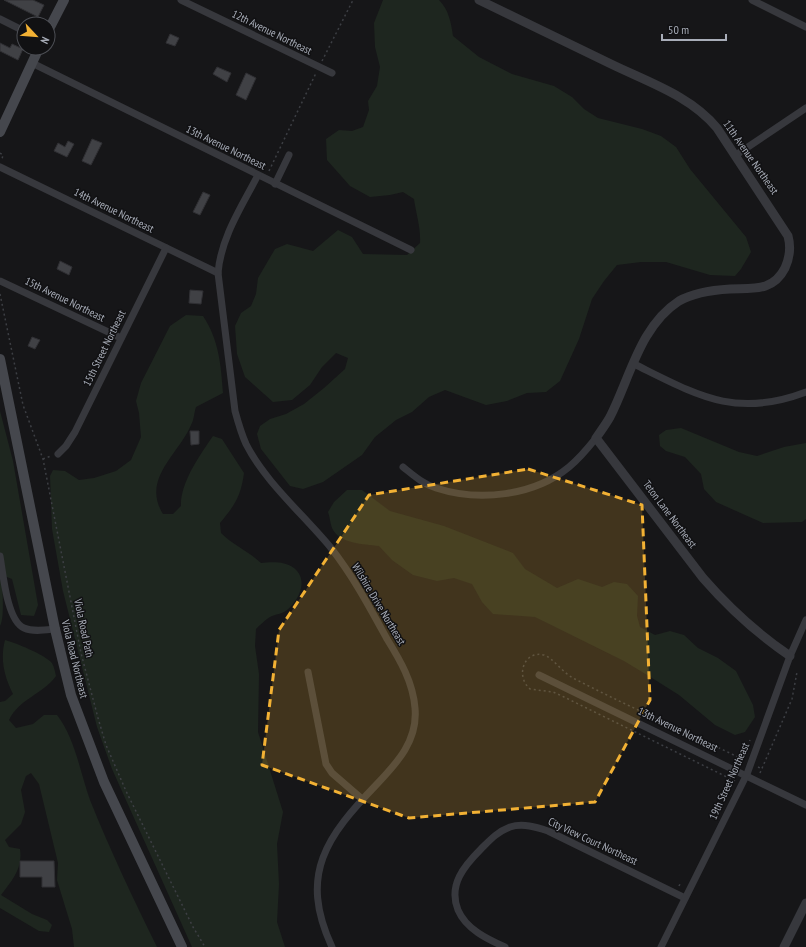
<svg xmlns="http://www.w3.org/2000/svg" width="806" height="947" viewBox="0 0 806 947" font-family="'PT Sans Narrow',sans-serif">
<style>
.green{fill:#1e261f}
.building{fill:#404145;stroke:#303034}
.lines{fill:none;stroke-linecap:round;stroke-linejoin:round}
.path{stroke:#3d3f44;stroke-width:1.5;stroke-dasharray:2 3;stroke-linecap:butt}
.minor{stroke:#37383d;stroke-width:7}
.tertiary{stroke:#37383d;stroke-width:9}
.secondary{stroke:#45474d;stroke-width:10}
.marked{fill:#f2b134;fill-opacity:0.2;stroke:#f2b134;stroke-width:3;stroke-dasharray:8 5;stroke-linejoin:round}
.labels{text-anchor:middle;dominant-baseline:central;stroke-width:3;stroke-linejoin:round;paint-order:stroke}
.street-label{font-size:11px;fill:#a8adb8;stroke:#111113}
</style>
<rect width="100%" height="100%" fill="#161618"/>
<!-- green -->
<g class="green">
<path d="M 383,0 L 439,0 C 449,10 451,23 453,36 L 479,57 L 512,74 L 554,86 L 572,97 L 584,109 L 598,118 L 642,129 L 661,136 L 676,147 L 690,169 L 746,237 L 751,252 L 741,269 L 735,276 L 710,275 L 666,262 L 641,262 L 617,265 L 604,281 L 592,299 L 579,339 L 560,381 L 546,392 L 527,393 L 507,401 L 486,405 L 445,390 L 429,397 L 412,412 L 396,420 L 375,437 L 362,455 L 323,482 L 303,489 L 290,486 L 261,449 L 257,434 L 260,426 L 270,419 L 286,414 L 304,404 L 324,388 L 345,369 L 348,358 L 336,353 L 322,367 L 310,385 L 292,400 L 273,402 L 245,377 L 237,354 L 235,326 L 241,313 L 251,306 L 256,294 L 258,278 L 275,249 L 287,244 L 313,251 L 338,230 L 352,237 L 363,254 L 407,255 L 420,243 C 421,228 416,214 414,199 L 403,192 L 390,195 L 370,197 L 350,186 L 327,160 L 326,139 L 339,130 L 352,131 L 363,127 L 369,110 L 368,101 L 377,86 L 380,67 L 375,47 L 374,23 Z"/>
<path d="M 186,315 L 203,316 C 219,340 221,365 223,393 L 196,407 C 194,413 194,420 191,425 C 179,454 141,479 163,514 L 173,514 L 181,506 C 180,483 200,455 213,436 L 222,439 L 244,473 C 241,496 235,505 220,523 L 221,533 C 233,545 248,551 261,563 C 271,562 285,561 294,568 C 309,580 299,600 287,610 C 283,614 275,614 270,617 C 265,620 260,625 256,629 L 255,646 L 259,674 L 258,732 L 283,812 L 277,844 L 279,884 L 277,922 L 285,947 L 192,947 L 112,769 L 97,727 L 63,591 L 52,529 L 50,476 L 53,470 L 65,471 L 79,480 L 94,478 L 116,471 L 131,460 L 141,437 L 139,413 L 136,401 L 141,383 L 170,326 Z"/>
<path d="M 0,411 L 13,461 L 38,605 L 34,616 L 21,615 L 12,579 L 2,575 C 2,588 5,617 0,626 Z"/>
<polygon points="681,428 739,452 757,456 784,447 806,443 806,519 802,522 763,523 716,502 704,489 701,474 685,457 666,451 660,446 659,435 666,430"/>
<path d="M 347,490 L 362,490 L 390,511 L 444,526 L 513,553 L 525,569 L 557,588 L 578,579 L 602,587 L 614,582 L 627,584 L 638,596 L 637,616 L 640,627 L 655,635 L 670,631 L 684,635 L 698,648 L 718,658 L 736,671 L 753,705 L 755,717 L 745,732 L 735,735 L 715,725 L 679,695 L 652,678 L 624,661 L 535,617 L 493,614 L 482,602 L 472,584 L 454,578 L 437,581 L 413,575 L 392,560 L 379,546 C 364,544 339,544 332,528 C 330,523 330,517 328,512 L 334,502 Z"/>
<path d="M 5,640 C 16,643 43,654 51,662 C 54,665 55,672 56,676 C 43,694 19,699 9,720 L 16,728 L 33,724 L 44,715 L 57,715 C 75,738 80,772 90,800 C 110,850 133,898 157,947 L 74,947 L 72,929 L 57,880 L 58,863 L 39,784 L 31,773 L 26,776 L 21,790 L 25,812 L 21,824 L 5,840 L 9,847 L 20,849 C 23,869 12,880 1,895 L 32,914 L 47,920 L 52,925 L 49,932 L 39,931 L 0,908 L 0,702 L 5,701 L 13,694 C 4,676 0,659 5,640 Z"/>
</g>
<!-- building -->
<g class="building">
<polygon points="4,0 33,0 44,5 38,17"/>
<polygon points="170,34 179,38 175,46 166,43"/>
<polygon points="0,43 10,48 12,44 23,49 18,60 0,51"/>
<polygon points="217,67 231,73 227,82 213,74"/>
<polygon points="246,73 256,78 246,100 236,95"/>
<polygon points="92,139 102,143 91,165 82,161"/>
<polygon points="68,141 74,144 67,157 54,151 58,143 65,147"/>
<polygon points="203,192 210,195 200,215 193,212"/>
<polygon points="60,261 72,267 69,275 57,269"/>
<polygon points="190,290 203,291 201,304 189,303"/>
<polygon points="32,337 40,340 35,349 28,346"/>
<polygon points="190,431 199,431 199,444 191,445"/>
<polygon points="20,861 54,861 55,887 42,887 42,877 20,877"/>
</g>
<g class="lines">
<!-- path -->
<g class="path">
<polyline points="322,61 353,0"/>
<polyline points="0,153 3,155 2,159"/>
<polyline points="269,171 316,73"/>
<polyline points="0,294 23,405 43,459 81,653 98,718 106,745 126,791 193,927 205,947"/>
<polyline points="43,459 51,456"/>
<polyline points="740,764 750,740"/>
<polyline points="758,767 762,769"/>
<polyline points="760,773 792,699 797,672"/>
<path d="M 735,781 L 562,696 L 553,692 L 530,689 C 515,676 524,650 544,655 C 553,658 562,672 573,678 C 629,707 687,732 744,760"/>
<polyline points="679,886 681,882"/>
</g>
<!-- minor -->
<g class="minor">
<polyline points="181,0 332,73"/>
<polyline points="752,0 806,27"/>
<polyline points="0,19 24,31"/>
<polyline points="32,63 411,250"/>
<polyline points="736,155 806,108"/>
<polyline points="0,167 218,273"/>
<path d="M 258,175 C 242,206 221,237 218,273 L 235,411 C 238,422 241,433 246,444 C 265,482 304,515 331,548 C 353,576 370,608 387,639 C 400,660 413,682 415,708 C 418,740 398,762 377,784 C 327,836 298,874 332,947"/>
<polyline points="275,184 289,155"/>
<polyline points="0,281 121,338"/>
<path d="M 634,364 C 697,395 735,419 806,392"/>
<polyline points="58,454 66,446 75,432 166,248"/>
<path d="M 403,467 C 413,475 423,484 436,488 C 479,502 534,496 569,467 C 580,458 588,448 596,438"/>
<path d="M 0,556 C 3,573 7,621 24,628 C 33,632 45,630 55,629"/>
<polyline points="308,672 326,764 332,773 362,799"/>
<polyline points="539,675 806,805"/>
<path d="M 505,947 C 487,939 466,929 458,910 C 448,885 464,866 481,849 C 490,840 497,832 510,827 C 523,823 536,827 548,831 L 685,898"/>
<polyline points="661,947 747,774 790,656 806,620"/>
</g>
<!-- tertiary -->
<g class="tertiary">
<path d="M 479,0 C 523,21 567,43 611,64 C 648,82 691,96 717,128 L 788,236 C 791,247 790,257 785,268 C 773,292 752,288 730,289 C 714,290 693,293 679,301 C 640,326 630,378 610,417 C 606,424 601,431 596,438 L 703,578 C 730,609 756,633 790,656"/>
<polyline points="784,947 806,903"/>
</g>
<!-- secondary -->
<g class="secondary">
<polyline points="48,31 64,0"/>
<polyline points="0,132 39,48"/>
<polyline points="0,359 55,629 71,695 104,782 182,947"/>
</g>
</g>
<!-- marked area -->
<path class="marked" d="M 528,469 L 642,505 L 650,700 L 595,802 L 409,818 L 262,765 L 279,630 L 369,495 Z"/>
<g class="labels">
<!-- street labels -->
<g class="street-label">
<text transform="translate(272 32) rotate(26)">12th Avenue Northeast</text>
<text transform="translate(226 147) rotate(26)">13th Avenue Northeast</text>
<text transform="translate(751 157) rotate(55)">11th Avenue Northeast</text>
<text transform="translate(114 210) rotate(26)">14th Avenue Northeast</text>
<text transform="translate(65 299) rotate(26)">15th Avenue Northeast</text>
<text transform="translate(104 348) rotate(-64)">15th Street Northeast</text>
<text transform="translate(670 514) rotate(53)">Teton Lane Northeast</text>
<text transform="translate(379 604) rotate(59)">Wilshire Drive Northeast</text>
<text transform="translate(84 628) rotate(78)">Viola Road Path</text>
<text transform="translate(75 659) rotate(76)">Viola Road Northeast</text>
<text transform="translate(678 729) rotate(26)">13th Avenue Northeast</text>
<text transform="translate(729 781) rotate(-66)">19th Street Northeast</text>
<text transform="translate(593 841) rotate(25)">City View Court Northeast</text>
</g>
</g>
<!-- north arrow -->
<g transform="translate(36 36) rotate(116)"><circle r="19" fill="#111113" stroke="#4d4f55"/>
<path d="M0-3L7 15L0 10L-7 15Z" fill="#f2b134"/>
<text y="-6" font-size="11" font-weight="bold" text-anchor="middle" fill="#a8adb8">N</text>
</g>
<!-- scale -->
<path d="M662 34v6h64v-6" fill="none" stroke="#a8adb8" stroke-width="2"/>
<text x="668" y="34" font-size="12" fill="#a8adb8" stroke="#111113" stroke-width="3" paint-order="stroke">50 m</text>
</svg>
